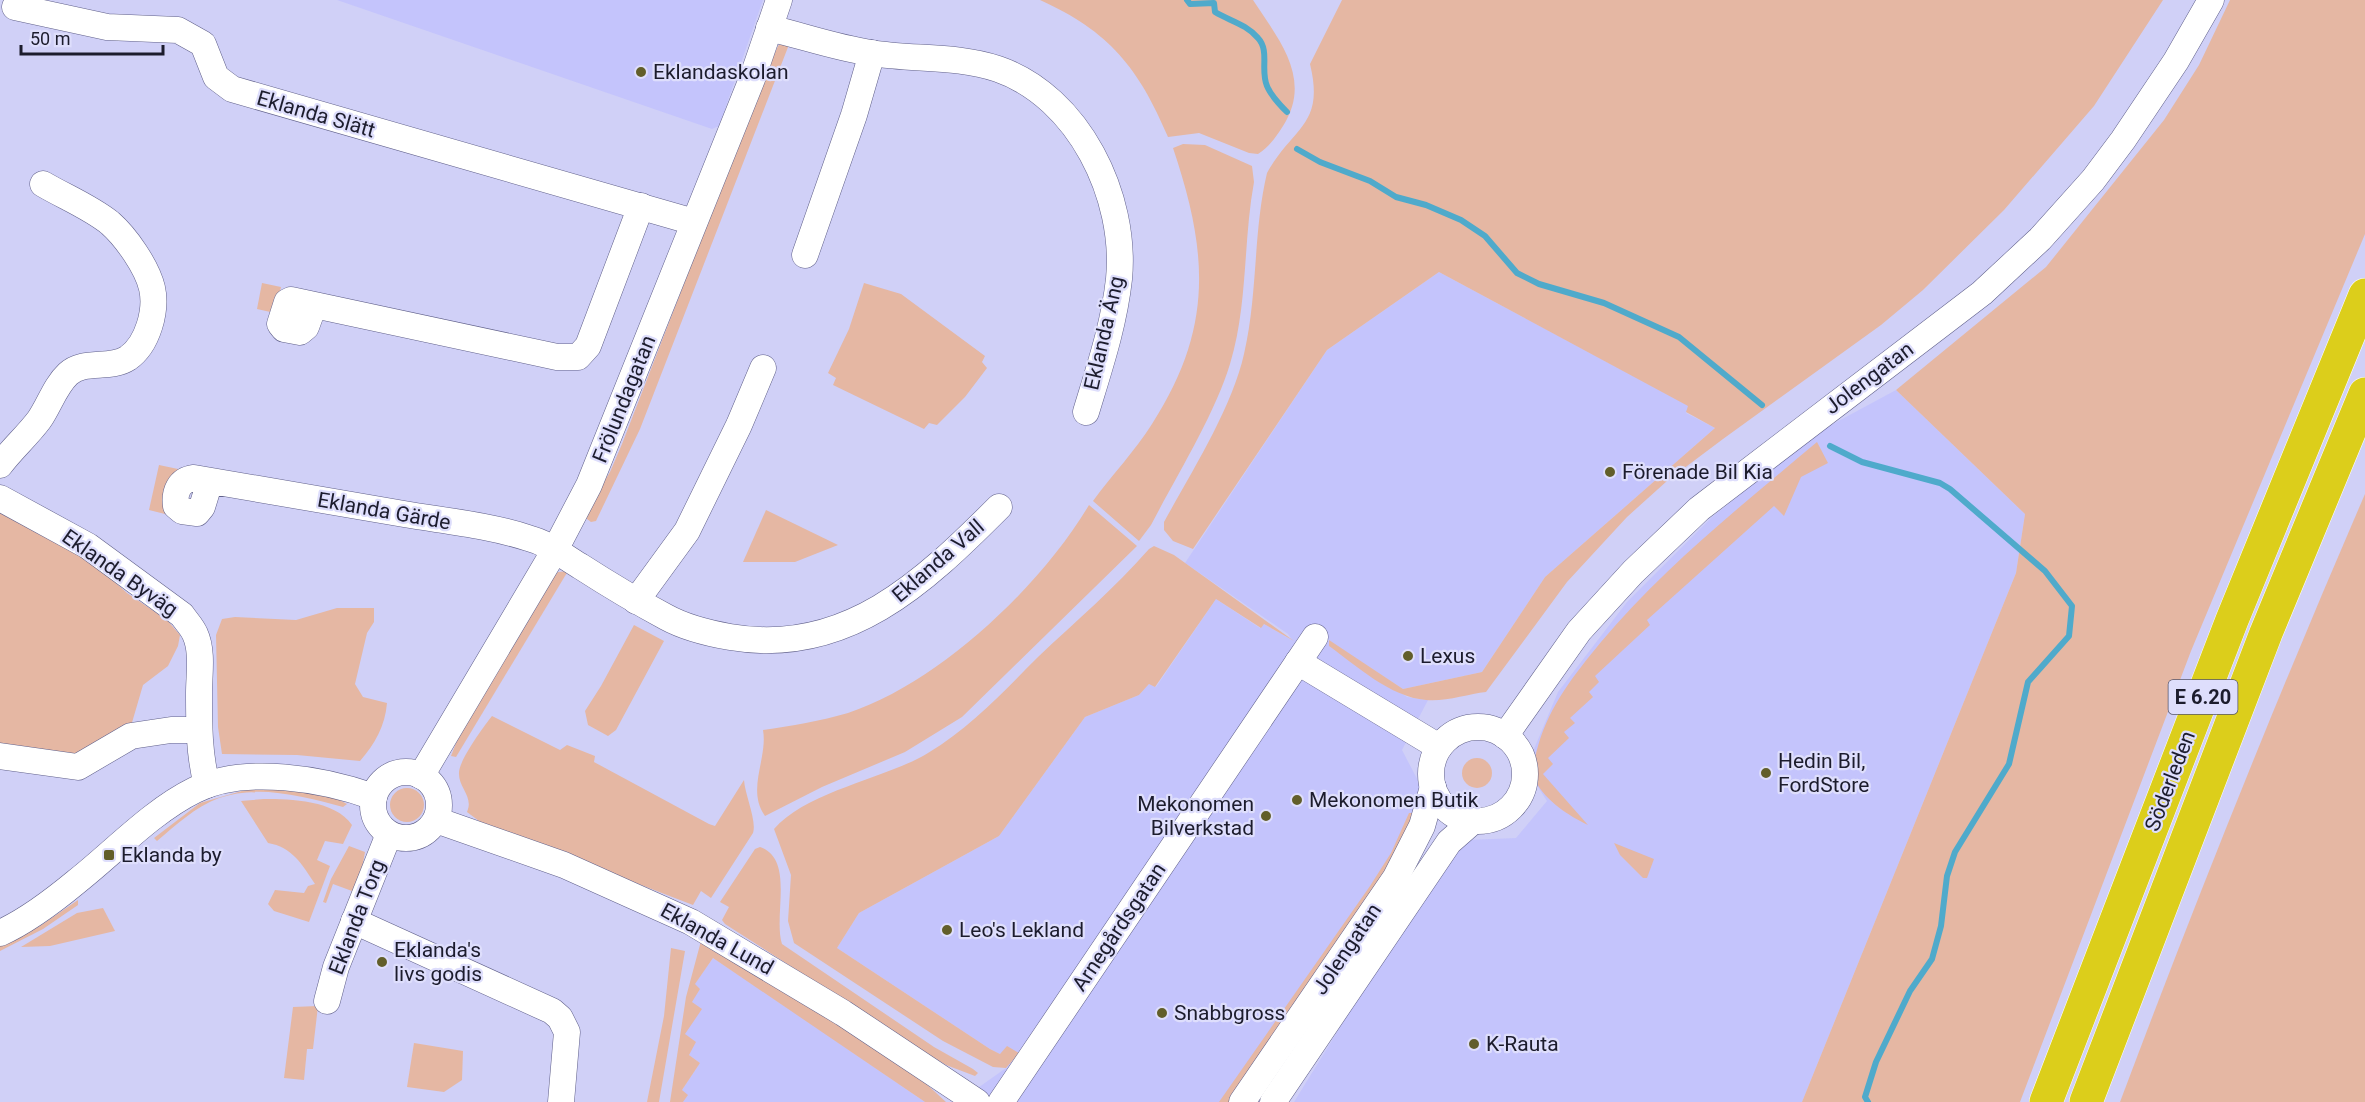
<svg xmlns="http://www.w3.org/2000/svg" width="2365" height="1102" viewBox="0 0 2365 1102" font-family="Roboto,sans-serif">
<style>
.built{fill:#c4c4fc}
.green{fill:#e5b7a3}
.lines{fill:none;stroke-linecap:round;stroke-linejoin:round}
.stream{stroke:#4faacb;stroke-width:6}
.minor-casing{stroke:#60608a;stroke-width:27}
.highway-casing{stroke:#fff;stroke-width:34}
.minor{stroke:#fff;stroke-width:26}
.highway{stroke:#dcce1b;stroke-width:33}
.poi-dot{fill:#625e2a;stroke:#dedefc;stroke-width:2}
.labels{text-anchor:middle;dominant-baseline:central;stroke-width:4.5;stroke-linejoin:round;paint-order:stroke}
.shield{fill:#dedefc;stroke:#56566b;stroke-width:1.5}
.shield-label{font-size:20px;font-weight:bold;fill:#1c1c2d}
.poi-label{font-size:21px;fill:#1c1c2d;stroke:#dedefc;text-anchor:start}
.street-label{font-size:21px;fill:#1c1c2d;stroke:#dedefc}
</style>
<rect width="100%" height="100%" fill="#d0d0f7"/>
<!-- built -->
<g class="built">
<polygon points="337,0 763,0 719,126 712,129"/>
<polygon points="1439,272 1689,406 1686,413 1715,428 1545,577 1482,672 1403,689 1334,644 1407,697 1428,700 1402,750 1425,794 1406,851 1226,1102 958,1102 1006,1068 1002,1053 1000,1054 990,1049 837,948 859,913 999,836 1085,717 1139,695 1149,684 1156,687 1216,599 1260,628 1264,624 1292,640 1288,634 1185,563 1327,350"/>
<polygon points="1896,390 2025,514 2016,573 1802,1102 1294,1102 1439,867 1468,840 1516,838 1547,801 1532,778 1534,749 1558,692 1627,602 1712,517 1820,431"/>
<polygon points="713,958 805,1020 925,1102 683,1102 687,1095 682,1090 700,1063 689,1055 685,1034 694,985"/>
</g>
<!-- green -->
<g class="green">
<path d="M 1040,0 L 1253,0 C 1279,40 1313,79 1283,126 C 1276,137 1269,147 1258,154 L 1249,153 L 1199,133 L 1168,137 C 1139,68 1109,31 1040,0 Z"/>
<path d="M 1342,0 L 2163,0 L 2094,106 L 2004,210 L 1923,290 L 1881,325 L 1723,439 L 1667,481 L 1627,517 L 1567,582 L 1486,692 C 1468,694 1445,702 1426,700 C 1390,697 1357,666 1329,646 L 1329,640 L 1403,689 L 1482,672 L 1545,577 L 1715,428 L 1686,412 L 1688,406 L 1439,272 L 1327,350 L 1193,549 L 1173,541 L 1164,530 L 1164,522 C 1191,473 1232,408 1244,354 C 1258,294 1253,232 1267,173 C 1293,126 1325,126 1310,64 Z"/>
<polygon points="2230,0 2365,0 2365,234 2191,651 2020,1102 1802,1102 2016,573 2025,514 1896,390 2046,267 2164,120 2199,65"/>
<polygon points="782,42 790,42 640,429 596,521 591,522 583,516 610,472 622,444 762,82 778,46"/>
<path d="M 1183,144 L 1205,145 L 1252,166 L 1254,182 C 1243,242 1248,305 1230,364 C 1215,414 1176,477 1151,525 L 1139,541 L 1093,501 C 1112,475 1135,451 1152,424 C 1214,328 1208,252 1173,148 Z"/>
<polygon points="262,283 281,287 275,313 257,309"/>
<polygon points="864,283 901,294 985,356 982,362 987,368 965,397 937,425 929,423 924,429 833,385 836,378 828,373 849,329"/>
<path d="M 1817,442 L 1828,463 L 1801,477 L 1784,516 L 1774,506 L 1647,620 L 1650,625 L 1595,676 L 1599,682 L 1589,692 L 1593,697 L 1570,718 L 1575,723 L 1564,732 L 1569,738 L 1548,758 L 1553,764 L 1543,774 L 1588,825 C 1569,816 1546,801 1536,782 C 1531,772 1535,756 1538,746 C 1550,705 1574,675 1601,642 C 1665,566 1741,506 1817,442 Z"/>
<polygon points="159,465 178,469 169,515 149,510"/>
<path d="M 2365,494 L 2365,1102 L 2120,1102 C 2197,897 2278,695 2365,494 Z"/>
<path d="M 1089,505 L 1137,546 L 962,717 L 905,752 L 822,787 L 765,816 C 746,789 768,759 763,730 C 791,726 821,721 848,713 C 939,683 1041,586 1089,505 Z"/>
<polygon points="0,509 94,563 127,593 167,620 180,635 178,646 168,666 143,685 131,726 75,755 0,746"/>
<polygon points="766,510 838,545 795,562 743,562"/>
<path d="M 1154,546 L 1174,555 L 1294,641 L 1264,624 L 1261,628 L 1216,599 L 1155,687 L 1149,684 L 1139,695 L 1085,717 L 999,836 L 859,913 L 837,948 L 990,1049 L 1000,1054 L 1007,1046 L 1019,1053 L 1006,1068 L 993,1067 L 943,1041 L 794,943 L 788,921 L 791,875 L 774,829 C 807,791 885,779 928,753 C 971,727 1003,692 1038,657 C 1076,621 1115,588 1149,549 Z"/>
<polygon points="568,571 456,757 451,756 463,725 550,580 558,572"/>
<path d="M 337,608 L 374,608 L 374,622 L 367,633 L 355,684 L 363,697 L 387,703 C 385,726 375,744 360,761 L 297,755 L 222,754 L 218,727 L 216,635 L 222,619 L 235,617 L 296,620 Z"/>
<polygon points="634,625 664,641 616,730 608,736 588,725 585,711 601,686"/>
<path d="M 492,716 L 560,750 L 567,745 L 595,756 L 594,762 L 709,824 L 715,826 L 744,780 C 745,795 757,821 753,833 L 711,898 L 701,891 L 693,905 L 483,824 L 467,812 C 474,796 458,788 459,772 C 460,759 484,726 492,716 Z"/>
<circle cx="1477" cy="773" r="15"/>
<path d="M 252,788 C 282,789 320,788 347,804 L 343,807 C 304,797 259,784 219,798 C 195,807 176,825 157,841 L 154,838 L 200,803 Z"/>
<circle cx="407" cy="805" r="17"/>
<path d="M 264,799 C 291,799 335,800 352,825 L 343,844 L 325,841 L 317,860 L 330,866 L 309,922 L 274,911 L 268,904 L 275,890 L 304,893 L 308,886 L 315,884 C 302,864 292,847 268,843 L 241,801 Z"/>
<polygon points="1409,813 1413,813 1406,840 1229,1102 1219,1102 1370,886 1391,853"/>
<polygon points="1614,843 1654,859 1647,878 1643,878 1620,855"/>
<polygon points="349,846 365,852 360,880 346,907 352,891 333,884 326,903 323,902 331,879"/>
<path d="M 760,847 C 795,859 773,916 782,944 L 934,1047 L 973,1069 L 978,1073 L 975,1076 L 946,1065 L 921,1050 L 725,924 L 722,920 L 729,907 L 720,902 L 755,849 Z"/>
<polygon points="78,900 78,905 43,929 0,951 0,946 40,926"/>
<polygon points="103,908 115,931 50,946 21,947 77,913"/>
<polygon points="701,941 756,971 921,1079 946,1102 925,1102 713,958 695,984 700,989 692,1002 702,1009 685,1034 696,1042 689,1055 700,1063 682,1090 688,1095 683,1102 670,1102 686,997"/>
<polygon points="671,948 685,951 659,1102 647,1102 664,1016"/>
<polygon points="318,1006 313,1049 307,1049 304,1080 284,1078 293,1007"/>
<polygon points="414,1043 463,1051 462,1080 444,1092 407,1087"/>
</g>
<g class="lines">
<!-- stream -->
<g class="stream">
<path d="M 1187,0 L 1190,4 L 1214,3 L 1215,12 C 1230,21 1246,24 1258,38 C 1270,51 1260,70 1267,86 C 1271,96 1280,105 1287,112"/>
<polyline points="1297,149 1320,162 1370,181 1396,197 1426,205 1461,220 1485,236 1517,273 1539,284 1604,303 1679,337 1762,405"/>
<polyline points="1830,446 1862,462 1940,483 1950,489 2045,571 2072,606 2069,636 2028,682 2009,764 1955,852 1947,876 1941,926 1932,959 1910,991 1876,1062 1865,1097 1868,1102"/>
</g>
<!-- minor casing -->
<g class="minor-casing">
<g id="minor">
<polyline points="15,7 107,27 178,30 203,44 216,77 232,89 694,222"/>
<path d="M 769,28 C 803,36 837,48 871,53 C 913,60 957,55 998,69 C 1079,97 1127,197 1119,279 C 1114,325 1099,369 1086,412"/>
<polyline points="805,255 854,115 872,53"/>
<polyline points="314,305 306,327 300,332 284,329 280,324 287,302 291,300 557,357 578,357 588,346 641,206"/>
<path d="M 0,465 C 12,449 27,436 39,420 C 49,406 55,386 68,374 C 84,359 110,370 128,358 C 148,344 157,310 152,288 C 147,267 126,237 110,223 C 90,207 65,197 43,184"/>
<path d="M 210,481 L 202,507 L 197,513 L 182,511 L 176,506 C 174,492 179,480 194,478 C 264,490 334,502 404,514 C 445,521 489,525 528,538 C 548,543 563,556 580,566 C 608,584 636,601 666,617 C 686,628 707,633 730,637 C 846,657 924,582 999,507"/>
<path d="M 0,498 L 88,546 L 182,615 C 186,621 192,627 195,634 C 203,651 199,675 199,693 C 199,725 199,755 207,785"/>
<polyline points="636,601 687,531 739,425 763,368"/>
<polyline points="1298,662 1439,747"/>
<circle cx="1478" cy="774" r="47"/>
<polyline points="1505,736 1579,631 1633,572 1699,509 1982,293 2040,239 2093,180 2123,140 2176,61 2211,0"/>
<polyline points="0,756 78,767 131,736 171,730 199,730"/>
<circle cx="406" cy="805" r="33"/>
<polyline points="421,776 555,550 589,485 752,79 779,0"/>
<polyline points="436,820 564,865 691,922 843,1013 977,1102"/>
<polyline points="354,921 552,1011 560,1018 567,1032 561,1102"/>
<path d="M 0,933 C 27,921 53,901 76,882 C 113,853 152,811 195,790 C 245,765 324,779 374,797"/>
<polyline points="327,1001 336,967 389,834"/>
<polyline points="1001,1102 1315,637"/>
<polyline points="1242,1102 1396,877 1422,826 1433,787"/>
<polyline points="1273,1102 1449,842 1473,821"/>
</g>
</g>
<!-- highway casing -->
<g class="highway-casing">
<g id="highway">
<polyline points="2046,1102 2232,620 2365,295"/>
<polyline points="2086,1102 2266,633 2365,394"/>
</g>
</g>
<!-- minor -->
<use href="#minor" class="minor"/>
<!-- highway -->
<use href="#highway" class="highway"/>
</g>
<!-- markers -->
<g class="poi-dot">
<circle cx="641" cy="72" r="6"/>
<circle cx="1610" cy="472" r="6"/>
<circle cx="1408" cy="656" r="6"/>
<circle cx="1766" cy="773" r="6"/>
<circle cx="1297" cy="800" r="6"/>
<circle cx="1266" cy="816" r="6"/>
<rect x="103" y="849" width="12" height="12" rx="3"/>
<circle cx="947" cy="930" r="6"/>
<circle cx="382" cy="962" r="6"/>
<circle cx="1162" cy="1013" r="6"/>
<circle cx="1474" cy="1044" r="6"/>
</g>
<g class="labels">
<!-- shield labels -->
<rect class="shield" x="2168.5" y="680" width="69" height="34" rx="4.5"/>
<g class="shield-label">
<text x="2203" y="697">E 6.20</text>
</g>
<!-- poi labels -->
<g class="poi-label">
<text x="653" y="72">Eklandaskolan</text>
<text x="1622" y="472">Förenade Bil Kia</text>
<text x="1420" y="656">Lexus</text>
<text x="1778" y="761">Hedin Bil,<tspan x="1778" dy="24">FordStore</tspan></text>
<text x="1309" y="800">Mekonomen Butik</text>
<text x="1254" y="804" text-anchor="end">Mekonomen<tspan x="1254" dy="24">Bilverkstad</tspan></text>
<text x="121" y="855">Eklanda by</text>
<text x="959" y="930">Leo's Lekland</text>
<text x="394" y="950">Eklanda's<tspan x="394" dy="24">livs godis</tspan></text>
<text x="1174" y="1013">Snabbgross</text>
<text x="1486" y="1044">K-Rauta</text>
</g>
<!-- street labels -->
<g class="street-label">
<text transform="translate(316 114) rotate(16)">Eklanda Slätt</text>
<text transform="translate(1104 333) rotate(-77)">Eklanda Äng</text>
<text transform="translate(1869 378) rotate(-37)">Jolengatan</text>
<text transform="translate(624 399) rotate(-68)">Frölundagatan</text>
<text transform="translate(384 511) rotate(10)">Eklanda Gärde</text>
<text transform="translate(938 561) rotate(-41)">Eklanda Vall</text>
<text transform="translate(120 573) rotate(35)">Eklanda Byväg</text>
<text transform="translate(2170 781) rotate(-69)">Söderleden</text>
<text transform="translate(357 917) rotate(-69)">Eklanda Torg</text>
<text transform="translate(1119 927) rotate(-56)">Arnegårdsgatan</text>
<text transform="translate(717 939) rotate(29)">Eklanda Lund</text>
<text transform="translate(1347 949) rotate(-56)">Jolengatan</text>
</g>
</g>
<!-- scale -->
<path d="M21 45v9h142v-9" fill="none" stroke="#1c1c2d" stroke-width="3"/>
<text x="30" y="45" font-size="18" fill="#1c1c2d" stroke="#dedefc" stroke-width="4.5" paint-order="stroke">50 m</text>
</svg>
